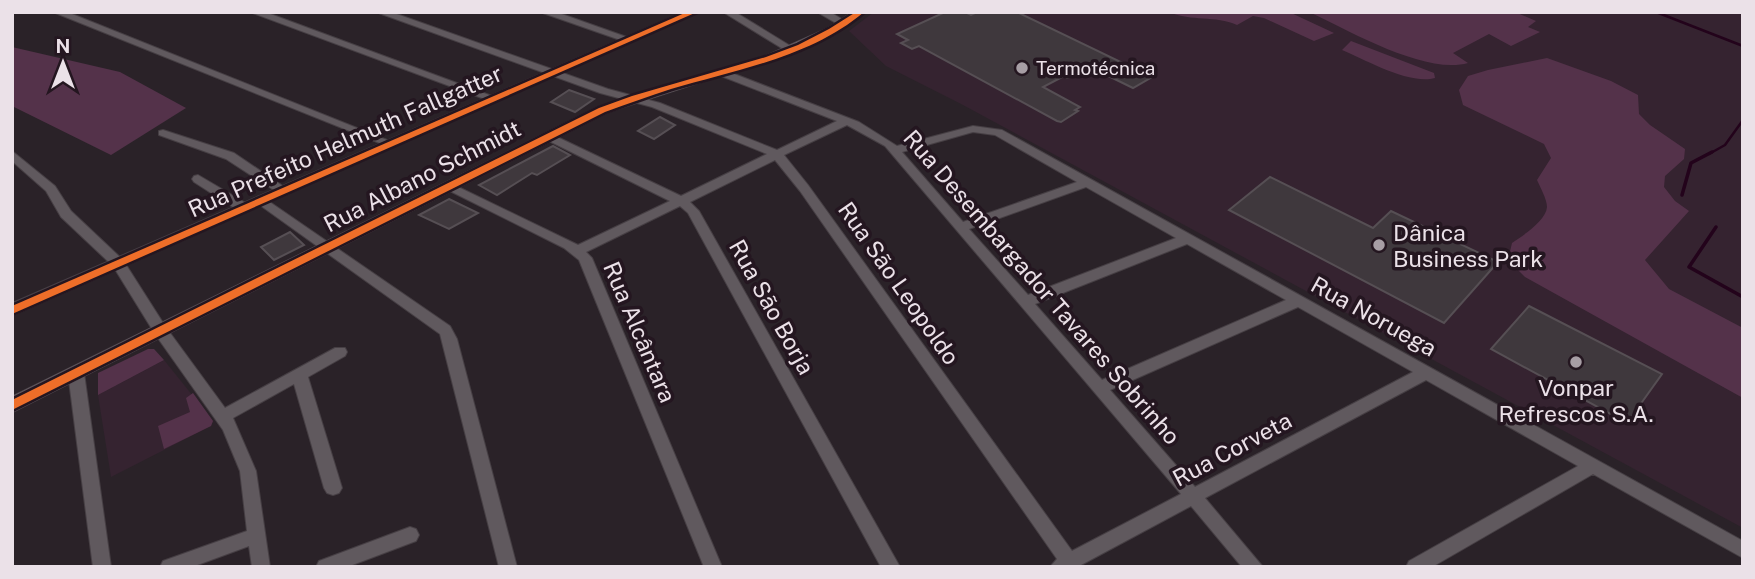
<svg xmlns="http://www.w3.org/2000/svg" width="1755" height="579" viewBox="0 0 1755 579" font-family="'Public Sans',sans-serif">
<style>
.built{fill:#352330}
.green{fill:#54324a}
.lines{fill:none;stroke-linecap:round;stroke-linejoin:round}
.stream-far1{stroke:#23031b;stroke-width:2.5}
.stream{stroke:#23031b;stroke-width:3.5}
.building{fill:#3f383d;stroke:#564f54;stroke-width:2}
.minor-casing{stroke:#463f44;stroke-width:2}
.major-casing{stroke:#463f44;stroke-width:1}
.minor{fill:#60595e;fill-rule:evenodd}
.major{fill:#62595f;fill-rule:evenodd}
.cycleway-casing{stroke:#241620;stroke-width:5}
.cycleway{fill:#ee6e29;fill-rule:evenodd}
.poi-dot{fill:#a79ea5;stroke:#241620;stroke-width:2.5}
.labels{text-anchor:middle;dominant-baseline:central;stroke-width:7;stroke-linejoin:round;paint-order:stroke}
.far-poi-label{font-size:19px;fill:#ebe1e8;stroke:#241620;text-anchor:start}
.street-label{font-size:23px;fill:#ebe1e8;stroke:#241620}
.poi-label{font-size:23px;fill:#ebe1e8;stroke:#241620;text-anchor:start}
</style>
<rect width="100%" height="100%" fill="#2a2228"/>
<!-- built -->
<g class="built">
<polygon points="874,12 1743,12 1743,528 963,105 886,66 849,31"/>
<polygon points="164,360 213,421 211,426 111,477 98,395"/>
</g>
<!-- green -->
<g class="green">
<path d="M 1169,12 L 1289,12 L 1334,33 L 1314,41 L 1264,18 L 1253,16 L 1237,25 C 1215,15 1192,22 1169,12 Z"/>
<path d="M 1309,12 L 1515,12 L 1536,21 L 1528,27 L 1540,32 L 1511,46 L 1489,34 L 1453,53 L 1468,63 C 1425,75 1350,31 1309,12 Z"/>
<path d="M 1351,41 L 1434,73 L 1435,78 C 1409,85 1366,60 1342,50 Z"/>
<polygon points="12,47 120,72 186,108 111,155 12,106"/>
<path d="M 1547,58 L 1611,81 L 1638,95 L 1639,114 L 1650,125 L 1685,149 L 1684,159 L 1665,176 L 1664,187 L 1675,201 L 1689,211 L 1645,260 L 1669,289 L 1743,328 L 1743,398 L 1525,277 L 1508,260 L 1512,243 C 1522,236 1546,221 1547,207 C 1547,199 1540,187 1537,180 L 1551,158 L 1544,144 L 1463,105 L 1459,90 L 1468,76 L 1488,70 Z"/>
<polygon points="148,349 154,349 164,360 98,395 98,373"/>
<polygon points="193,393 213,421 211,426 164,449 158,426 190,412 186,398"/>
</g>
<g class="lines">
<!-- stream-far1 -->
<g class="stream-far1">
<polyline points="1656,12 1743,46"/>
<polyline points="1709,154 1725,145 1743,120"/>
</g>
<!-- stream -->
<g class="stream">
<polyline points="1682,195 1691,163 1712,152"/>
<polyline points="1716,227 1689,267 1743,297"/>
</g>
</g>
<!-- building -->
<g class="building">
<polygon points="945,12 965,12 971,15 977,12 1017,12 1152,77 1133,88 1088,66 1067,78 1064,76 1043,87 1080,107 1075,110 1078,111 1061,122 1057,121 919,46 912,49 901,43 908,40 897,34"/>
<polygon points="569,90 594,99 575,112 551,102"/>
<polygon points="660,117 675,125 654,139 638,131"/>
<polygon points="553,146 570,155 537,175 532,173 497,195 479,185"/>
<polygon points="1270,177 1373,228 1391,211 1498,262 1444,323 1229,210"/>
<polygon points="449,199 478,213 449,229 419,215"/>
<polygon points="290,232 304,245 274,260 261,247"/>
<polygon points="1529,306 1662,374 1627,423 1491,349"/>
</g>
<g class="lines">
<!-- minor casing -->
<g class="minor-casing">
<g id="minor">
<polygon points="53,12 67,12 397,144 395,146 387,146"/>
<polygon points="250,12 265,12 500,99 494,102 490,101"/>
<path d="M 376,12 L 391,12 L 608,89 L 660,103 L 777,150 L 837,121 L 716,74 L 716,70 L 724,70 L 859,122 L 897,146 L 973,126 L 1002,130 L 1743,541 L 1743,558 L 1593,474 L 1432,567 L 1406,567 L 1409,561 L 1578,466 L 1426,380 L 1205,498 L 1263,567 L 1242,567 L 1191,506 L 1081,565 L 1082,567 L 1050,567 L 1057,559 L 800,191 L 775,160 L 690,202 L 699,211 L 900,567 L 881,567 L 688,213 L 680,206 L 586,252 L 592,258 L 722,567 L 704,567 L 579,260 L 564,248 L 442,187 L 448,183 L 452,184 L 578,245 L 670,201 L 545,139 L 545,135 L 553,135 L 681,196 L 767,154 L 652,107 L 600,93 ZM 847,125 L 885,146 L 1181,494 L 1072,551 L 808,185 L 784,155 ZM 973,132 L 995,135 L 1077,182 L 963,222 L 902,152 ZM 1086,187 L 1176,238 L 1028,295 L 969,229 ZM 1187,244 L 1286,300 L 1102,380 L 1035,304 ZM 1298,307 L 1413,372 L 1195,487 L 1110,390 Z"/>
<polygon points="540,12 556,12 635,40 626,42"/>
<polygon points="723,12 735,12 797,50 792,53 788,52"/>
<polygon points="817,12 830,12 850,24 841,26"/>
<polygon points="163,130 234,153 290,191 288,194 280,194 226,159 159,135 159,131"/>
<polygon points="12,151 55,186 71,211 123,260 165,326 225,408 335,348 345,348 347,352 345,356 308,377 342,488 339,493 333,495 327,493 324,488 294,384 233,418 256,471 270,567 252,567 249,546 192,567 160,567 163,561 247,531 240,471 223,430 155,334 113,266 61,217 46,191 12,161"/>
<polygon points="198,175 249,205 250,208 249,211 239,211 194,182 192,179 194,176"/>
<polygon points="261,196 450,326 457,339 517,567 499,567 440,334 257,203 255,200 257,197"/>
<polygon points="76,367 81,369 84,373 111,567 93,567 68,373 71,369"/>
<polygon points="410,527 416,529 419,535 416,541 347,567 316,567 319,561"/>
</g>
</g>
<!-- major casing -->
<g class="major-casing">
<g id="major">
<polygon points="683,12 700,12 12,316 12,303"/>
<polygon points="852,12 867,12 836,34 805,49 607,113 12,413 12,396 597,107 764,56 827,28"/>
</g>
</g>
<!-- minor -->
<use href="#minor" class="minor"/>
<!-- major -->
<use href="#major" class="major"/>
<!-- cycleway casing -->
<g class="cycleway-casing">
<g id="cycleway">
<polygon points="687,12 697,12 12,314 12,306"/>
<path d="M 856,12 L 864,12 C 811,57 736,70 671,89 C 649,96 627,104 605,112 L 12,410 L 12,400 L 599,108 L 632,96 L 766,57 L 798,45 L 829,29 Z"/>
</g>
</g>
<!-- cycleway -->
<use href="#cycleway" class="cycleway"/>
</g>
<!-- markers -->
<g class="poi-dot">
<circle cx="1022" cy="68" r="7"/>
<circle cx="1379" cy="245" r="7"/>
<circle cx="1576" cy="362" r="7"/>
</g>
<g class="labels">
<!-- far-poi labels -->
<g class="far-poi-label">
<text x="1036" y="68">Termotécnica</text>
</g>
<!-- street labels -->
<g class="street-label">
<text transform="translate(345 141) rotate(-24)">Rua Prefeito Helmuth Fallgatter</text>
<text transform="translate(422 176) rotate(-27)">Rua Albano Schmidt</text>
<text transform="translate(899 283) rotate(55)">Rua São Leopoldo</text>
<text transform="translate(1042 287) rotate(49)">Rua Desembargador Tavares Sobrinho</text>
<text transform="translate(772 307) rotate(61)">Rua São Borja</text>
<text transform="translate(1374 316) rotate(29)">Rua Noruega</text>
<text transform="translate(640 332) rotate(67)">Rua Alcântara</text>
<text transform="translate(1232 449) rotate(-28)">Rua Corveta</text>
</g>
<!-- poi labels -->
<g class="poi-label">
<text x="1393" y="232">Dânica<tspan x="1393" dy="26">Business Park</tspan></text>
<text x="1576" y="387" text-anchor="middle">Vonpar<tspan x="1576" dy="26">Refrescos S.A.</tspan></text>
</g>
</g>
<!-- border -->
<rect width="1755" height="579" fill="none" stroke="#ebe1e8" stroke-width="28"/>
<!-- north arrow -->
<g transform="translate(63 63)" stroke="#241620" stroke-width="5" paint-order="stroke">
<path d="M0-5L12 26L0 18L-12 26Z" fill="#ebe1e8"/>
<text y="-10" font-size="19" font-weight="bold" text-anchor="middle" fill="#ebe1e8">N</text>
</g>
</svg>
